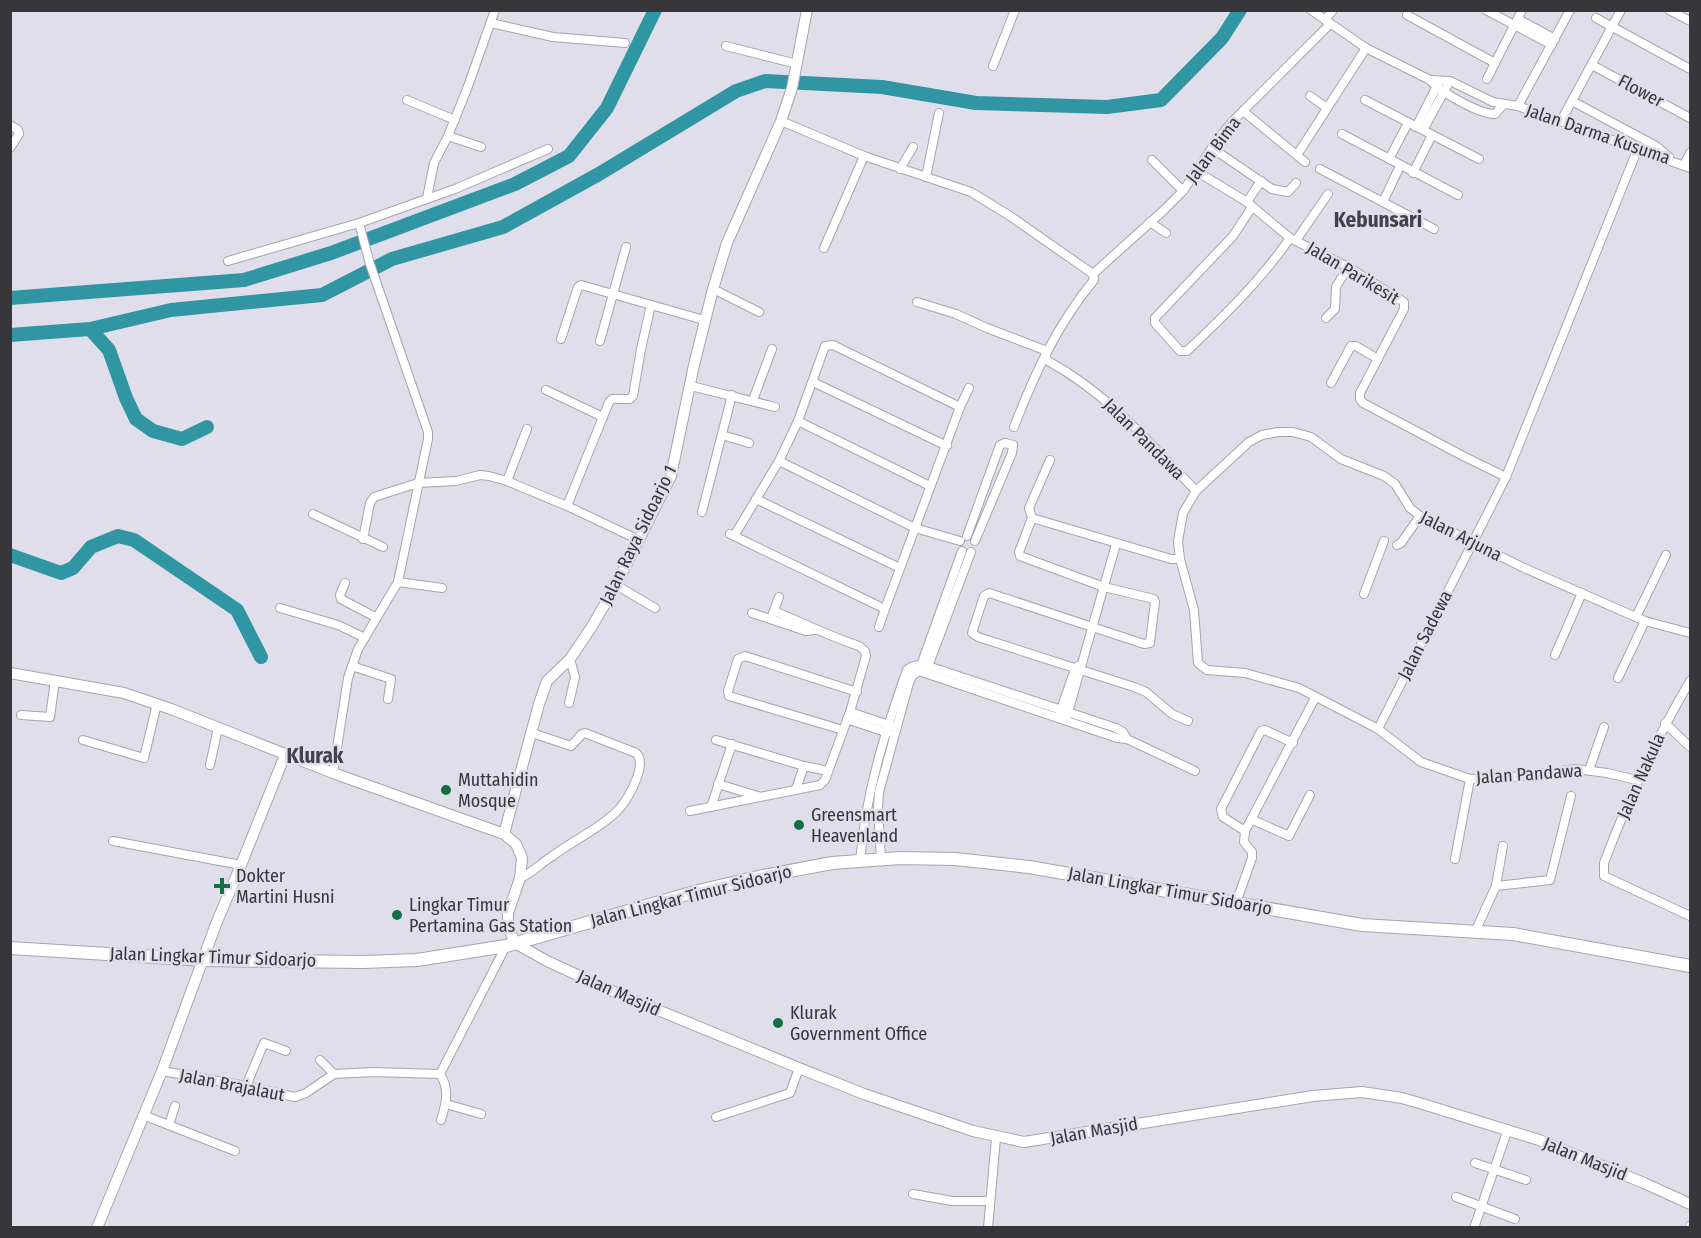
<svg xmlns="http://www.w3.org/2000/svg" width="1701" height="1238" viewBox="0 0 1701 1238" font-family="'Fira Sans Condensed',sans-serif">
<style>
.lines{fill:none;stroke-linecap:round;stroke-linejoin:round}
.river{stroke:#3096a3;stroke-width:14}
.minor-casing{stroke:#a6a3af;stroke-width:10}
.tertiary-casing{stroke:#a6a3af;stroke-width:12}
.secondary-casing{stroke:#a6a3af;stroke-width:14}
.minor{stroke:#fff;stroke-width:8}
.tertiary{stroke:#fff;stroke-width:10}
.secondary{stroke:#fff;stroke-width:12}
.poi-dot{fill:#147044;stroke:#e1deeb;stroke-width:2}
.labels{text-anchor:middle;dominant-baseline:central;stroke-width:5;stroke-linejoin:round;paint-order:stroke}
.street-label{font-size:18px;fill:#37363b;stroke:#e1deeb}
.poi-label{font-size:18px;fill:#37363b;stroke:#e1deeb;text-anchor:start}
.quarter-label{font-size:21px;font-weight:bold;fill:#43414b;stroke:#e1deeb}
</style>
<rect width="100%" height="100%" fill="#e1deeb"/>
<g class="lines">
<!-- river -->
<g class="river">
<polyline points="10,298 244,280 331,253 515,184 569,156 607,108 655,10"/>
<polyline points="90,329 109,350 126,398 136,419 153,431 182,439 207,427"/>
<polyline points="10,335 90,329 171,310 322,295 392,259 503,227 599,174 736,91 765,81 882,87 976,103 1107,107 1161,100 1222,38 1240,10"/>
<polyline points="10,555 61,573 73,568 91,547 118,536 134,540 237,610 261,657"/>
</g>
<!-- minor casing -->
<g class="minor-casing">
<g id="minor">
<path d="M 1311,10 L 1366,48 L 1430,80 C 1440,92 1479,114 1495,114 L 1504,104"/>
<polyline points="1486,10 1552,45"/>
<polyline points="1669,10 1690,21"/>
<polyline points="1407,15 1495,63 1522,10"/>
<polyline points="1596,18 1690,69"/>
<polyline points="1518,19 1555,39"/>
<polyline points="1325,20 1333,10"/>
<polyline points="491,23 553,37 625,43"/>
<polyline points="726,46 797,64"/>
<polyline points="1592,65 1690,118"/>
<polyline points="993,66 1015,10"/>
<polyline points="1487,79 1495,63"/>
<polyline points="1430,80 1450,81 1493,102 1518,106 1690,168"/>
<polyline points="1310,96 1327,108"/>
<polyline points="407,100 455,120"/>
<polyline points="1365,100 1479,159"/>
<polyline points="1572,101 1656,146 1669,157"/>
<polyline points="1518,106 1570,10"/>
<polyline points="1243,111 1305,162"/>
<polyline points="781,121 864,156 971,192 1010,216 1093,274"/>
<polyline points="1561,121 1621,10"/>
<polyline points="10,125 18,130 19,134 10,148"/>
<polyline points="1416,127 1438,84"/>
<polyline points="1423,130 1447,86"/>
<polyline points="1342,134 1458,195"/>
<polyline points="448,136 481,147"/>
<polyline points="1212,148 1272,189 1288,192 1296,183"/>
<polyline points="1297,155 1366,48"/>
<polyline points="1389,159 1408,123"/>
<polyline points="1152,160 1183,191"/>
<polyline points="1684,165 1690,153"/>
<polyline points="900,169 913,147"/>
<polyline points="1320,169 1434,229"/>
<polyline points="1196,171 1247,202 1290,238 1348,267 1404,302 1404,309 1360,393 1360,399 1363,403 1463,456 1506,477"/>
<polyline points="1413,173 1432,135"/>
<polyline points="926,177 939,113"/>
<polyline points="427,198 434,163 448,136 467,89 495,10"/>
<polyline points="1247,202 1261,181"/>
<polyline points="1383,202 1400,166"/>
<path d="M 1252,207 L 1233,236 L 1155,318 L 1155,323 L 1180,351 L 1187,351 C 1224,316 1261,280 1290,238"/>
<polyline points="1150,222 1166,233"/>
<polyline points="1297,239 1328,194"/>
<polyline points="824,248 864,156"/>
<polyline points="228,261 359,223 455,189 548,149"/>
<polyline points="1093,274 1164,210 1183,191 1220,136 1232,122 1330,24"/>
<polyline points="713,289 759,312"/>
<polyline points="917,302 956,314 987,328 1047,351"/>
<polyline points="1326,318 1335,309 1336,287 1348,267"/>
<polyline points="561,339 578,287 581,285 704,320"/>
<polyline points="600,341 626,247"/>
<path d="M 1045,355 L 1048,361 C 1107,393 1150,443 1196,491"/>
<polyline points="813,382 947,446"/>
<polyline points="1331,383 1351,346 1356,346 1378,359"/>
<polyline points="691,386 775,407"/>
<polyline points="546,390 603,417"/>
<polyline points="753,400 772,349"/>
<polyline points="960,407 969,388"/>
<polyline points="798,421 930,486"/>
<path d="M 1014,427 C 1034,375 1058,323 1094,280 L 1093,274"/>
<polyline points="722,435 749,443"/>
<polyline points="1050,460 1029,508 1032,518 1171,559 1180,559"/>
<polyline points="779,461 915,528 960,541"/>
<polyline points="507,481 527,429"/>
<polyline points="756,499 900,568"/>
<polyline points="567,506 609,402 612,399 630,399 633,396 641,349 651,305"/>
<polyline points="702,512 732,395"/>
<polyline points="313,514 383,547"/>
<polyline points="1032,518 1019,552 1020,556 1104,587 1154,599 1155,602 1150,643 1144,644 989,593 984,596 972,633 978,637 1134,687 1146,692 1172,714 1188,721"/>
<polyline points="730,534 885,609 879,627"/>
<polyline points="734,536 779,461 798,421 825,346 833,345 960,407 885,609"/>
<polyline points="967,536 1000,445 1005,443 1013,445 1012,453 975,541"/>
<polyline points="363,539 370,503 374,497 418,483 456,481 480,475 489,476 507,481 567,506 639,540"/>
<polyline points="1397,545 1401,543 1420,516"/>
<polyline points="398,582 442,588"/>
<polyline points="345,583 340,595 341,599 377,618"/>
<polyline points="616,585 655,608"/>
<polyline points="1364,594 1384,541"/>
<polyline points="280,608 338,625 365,638"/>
<polyline points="752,613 806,631 814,630"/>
<polyline points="772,616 779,597"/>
<polyline points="1636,617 1666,555"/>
<polyline points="1555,655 1582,593"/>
<polyline points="352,666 391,679 388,699"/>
<polyline points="920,668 962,551"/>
<polyline points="927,669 971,552"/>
<polyline points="1618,678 1645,621"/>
<path d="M 1690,681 C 1656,739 1628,799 1604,863 L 1604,876 L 1690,916"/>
<polyline points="569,703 575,677 570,659"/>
<polyline points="850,712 892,726"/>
<polyline points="21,715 50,717 55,680"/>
<polyline points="1059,715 1075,669 1078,666"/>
<polyline points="1067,716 1116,544"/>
<polyline points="847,719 888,733"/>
<polyline points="1665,723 1690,747"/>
<polyline points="1378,729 1506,477 1638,148"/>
<polyline points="843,730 729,696 728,691 738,659 745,656 857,692"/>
<polyline points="83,740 144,758 157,704"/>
<polyline points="716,740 804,766 828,771"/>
<polyline points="210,765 218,728"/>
<polyline points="1589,770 1604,727"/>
<polyline points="333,773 348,678 358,649 398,582 428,439 428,432 370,264 359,223"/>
<polyline points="1637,780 1607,773 1576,769 1504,778 1470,779 1421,762 1378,729 1299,688 1245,673 1207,670 1198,663 1194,610 1180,559 1178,541 1183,513 1196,491 1249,442 1262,435 1278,432 1293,432 1311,437 1341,459 1384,476 1395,484 1410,508 1420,516 1524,568 1645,621 1690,633"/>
<polyline points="718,784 758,796"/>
<polyline points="796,789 804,766"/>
<polyline points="711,807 732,744"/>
<path d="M 690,811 L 820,785 L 825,780 L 850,712 L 866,656 L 865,651 L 859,646 C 829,636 803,623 774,611"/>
<polyline points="1253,820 1289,836 1310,795"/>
<polyline points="1245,831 1223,817 1221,809 1261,731 1265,730 1293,743"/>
<polyline points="113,841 241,865"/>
<polyline points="881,859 878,808 879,792 909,683 912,676 919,671 1117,738 1127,739 1195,771"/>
<polyline points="1455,859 1470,779"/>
<path d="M 860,861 C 866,792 884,735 907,670 C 913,664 920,664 928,666 L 1116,728 L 1123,732 L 1127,739"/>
<path d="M 520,878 C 532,873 540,864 551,857 C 572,841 603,827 620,808 C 629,797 648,764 636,753 L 585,733 L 582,734 L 571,746 L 532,733"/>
<polyline points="1496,886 1550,880 1571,796"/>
<polyline points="1236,903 1252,858 1252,852 1244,842 1245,831 1315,698"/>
<polyline points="1475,932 1496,886 1503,846"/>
<polyline points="320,1060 334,1074"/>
<polyline points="162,1071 246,1086 295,1097 306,1093 334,1074 373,1072 440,1074 506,946"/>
<path d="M 440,1074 C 450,1089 446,1104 441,1120"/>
<polyline points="246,1086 264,1043 286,1051"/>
<polyline points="446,1104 481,1114"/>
<polyline points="143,1115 235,1151"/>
<polyline points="716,1117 790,1093 799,1068"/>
<polyline points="169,1125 175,1106"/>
<polyline points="1475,1163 1526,1180"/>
<polyline points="913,1194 952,1201 990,1201"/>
<polyline points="1456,1197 1515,1219"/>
<polyline points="988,1228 996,1138"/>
<polyline points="1474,1228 1508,1129"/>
<polyline points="1690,1228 1690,1226"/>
</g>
</g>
<!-- tertiary casing -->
<g class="tertiary-casing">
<g id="tertiary">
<polyline points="10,673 124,693 171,709 333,773 504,834 516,844 522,858 520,878 508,913 508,927 515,943 547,961 614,992 799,1068 864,1094 973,1131 1024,1142 1313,1096 1362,1092 1402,1098 1426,1105 1539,1140 1644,1183 1690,1204"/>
<polyline points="504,834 539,704 547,681 570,659 591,628 616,585 671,476 694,365 713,289 727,243 781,121 792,88 807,10"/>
<polyline points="97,1228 162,1071 216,924 241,865 285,755"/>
</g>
</g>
<!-- secondary casing -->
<g class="secondary-casing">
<polyline id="secondary" points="10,948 204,960 363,962 417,960 506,946 698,891 758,877 832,863 900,858 955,859 1029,867 1362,925 1513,934 1690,966"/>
</g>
<!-- minor -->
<use href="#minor" class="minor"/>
<!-- tertiary -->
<use href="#tertiary" class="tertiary"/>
<!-- secondary -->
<use href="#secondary" class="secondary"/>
</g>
<!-- markers -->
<g class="poi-dot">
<circle cx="446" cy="790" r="6"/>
<circle cx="799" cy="825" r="6"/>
<path d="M219 877h6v6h6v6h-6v6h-6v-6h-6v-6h6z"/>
<circle cx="397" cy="915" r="6"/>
<circle cx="778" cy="1023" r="6"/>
</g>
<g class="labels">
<!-- street labels -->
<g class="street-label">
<text transform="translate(1641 91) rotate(28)">Flower</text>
<text transform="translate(1598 134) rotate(19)">Jalan Darma Kusuma</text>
<text transform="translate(1213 150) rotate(-53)">Jalan Bima</text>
<text transform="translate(1353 273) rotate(31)">Jalan Parikesit</text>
<text transform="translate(1144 439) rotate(45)">Jalan Pandawa</text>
<text transform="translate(638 535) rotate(-64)">Jalan Raya Sidoarjo 1</text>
<text transform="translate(1461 536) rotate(27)">Jalan Arjuna</text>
<text transform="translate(1425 635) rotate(-63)">Jalan Sadewa</text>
<text transform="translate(1529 774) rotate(-4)">Jalan Pandawa</text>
<text transform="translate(1641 776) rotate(-66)">Jalan Nakula</text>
<text transform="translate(1170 891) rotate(10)">Jalan Lingkar Timur Sidoarjo</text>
<text transform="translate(691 896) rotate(-14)">Jalan Lingkar Timur Sidoarjo</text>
<text transform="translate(213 957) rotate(2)">Jalan Lingkar Timur Sidoarjo</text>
<text transform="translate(619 993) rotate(24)">Jalan Masjid</text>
<text transform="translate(232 1085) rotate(11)">Jalan Brajalaut</text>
<text transform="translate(1094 1131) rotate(-10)">Jalan Masjid</text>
<text transform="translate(1585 1159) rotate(22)">Jalan Masjid</text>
</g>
<!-- poi labels -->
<g class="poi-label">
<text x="458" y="780">Muttahidin<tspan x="458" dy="21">Mosque</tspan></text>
<text x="811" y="815">Greensmart<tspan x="811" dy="21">Heavenland</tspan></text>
<text x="236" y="876">Dokter<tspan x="236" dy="21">Martini Husni</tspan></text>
<text x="409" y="905">Lingkar Timur<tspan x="409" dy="21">Pertamina Gas Station</tspan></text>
<text x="790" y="1013">Klurak<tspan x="790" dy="21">Government Office</tspan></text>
</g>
<!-- quarter labels -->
<g class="quarter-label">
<text x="1378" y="220">Kebunsari</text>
<text x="315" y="756">Klurak</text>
</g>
</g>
<!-- border -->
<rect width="1701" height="1238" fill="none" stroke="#37363b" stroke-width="24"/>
</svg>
